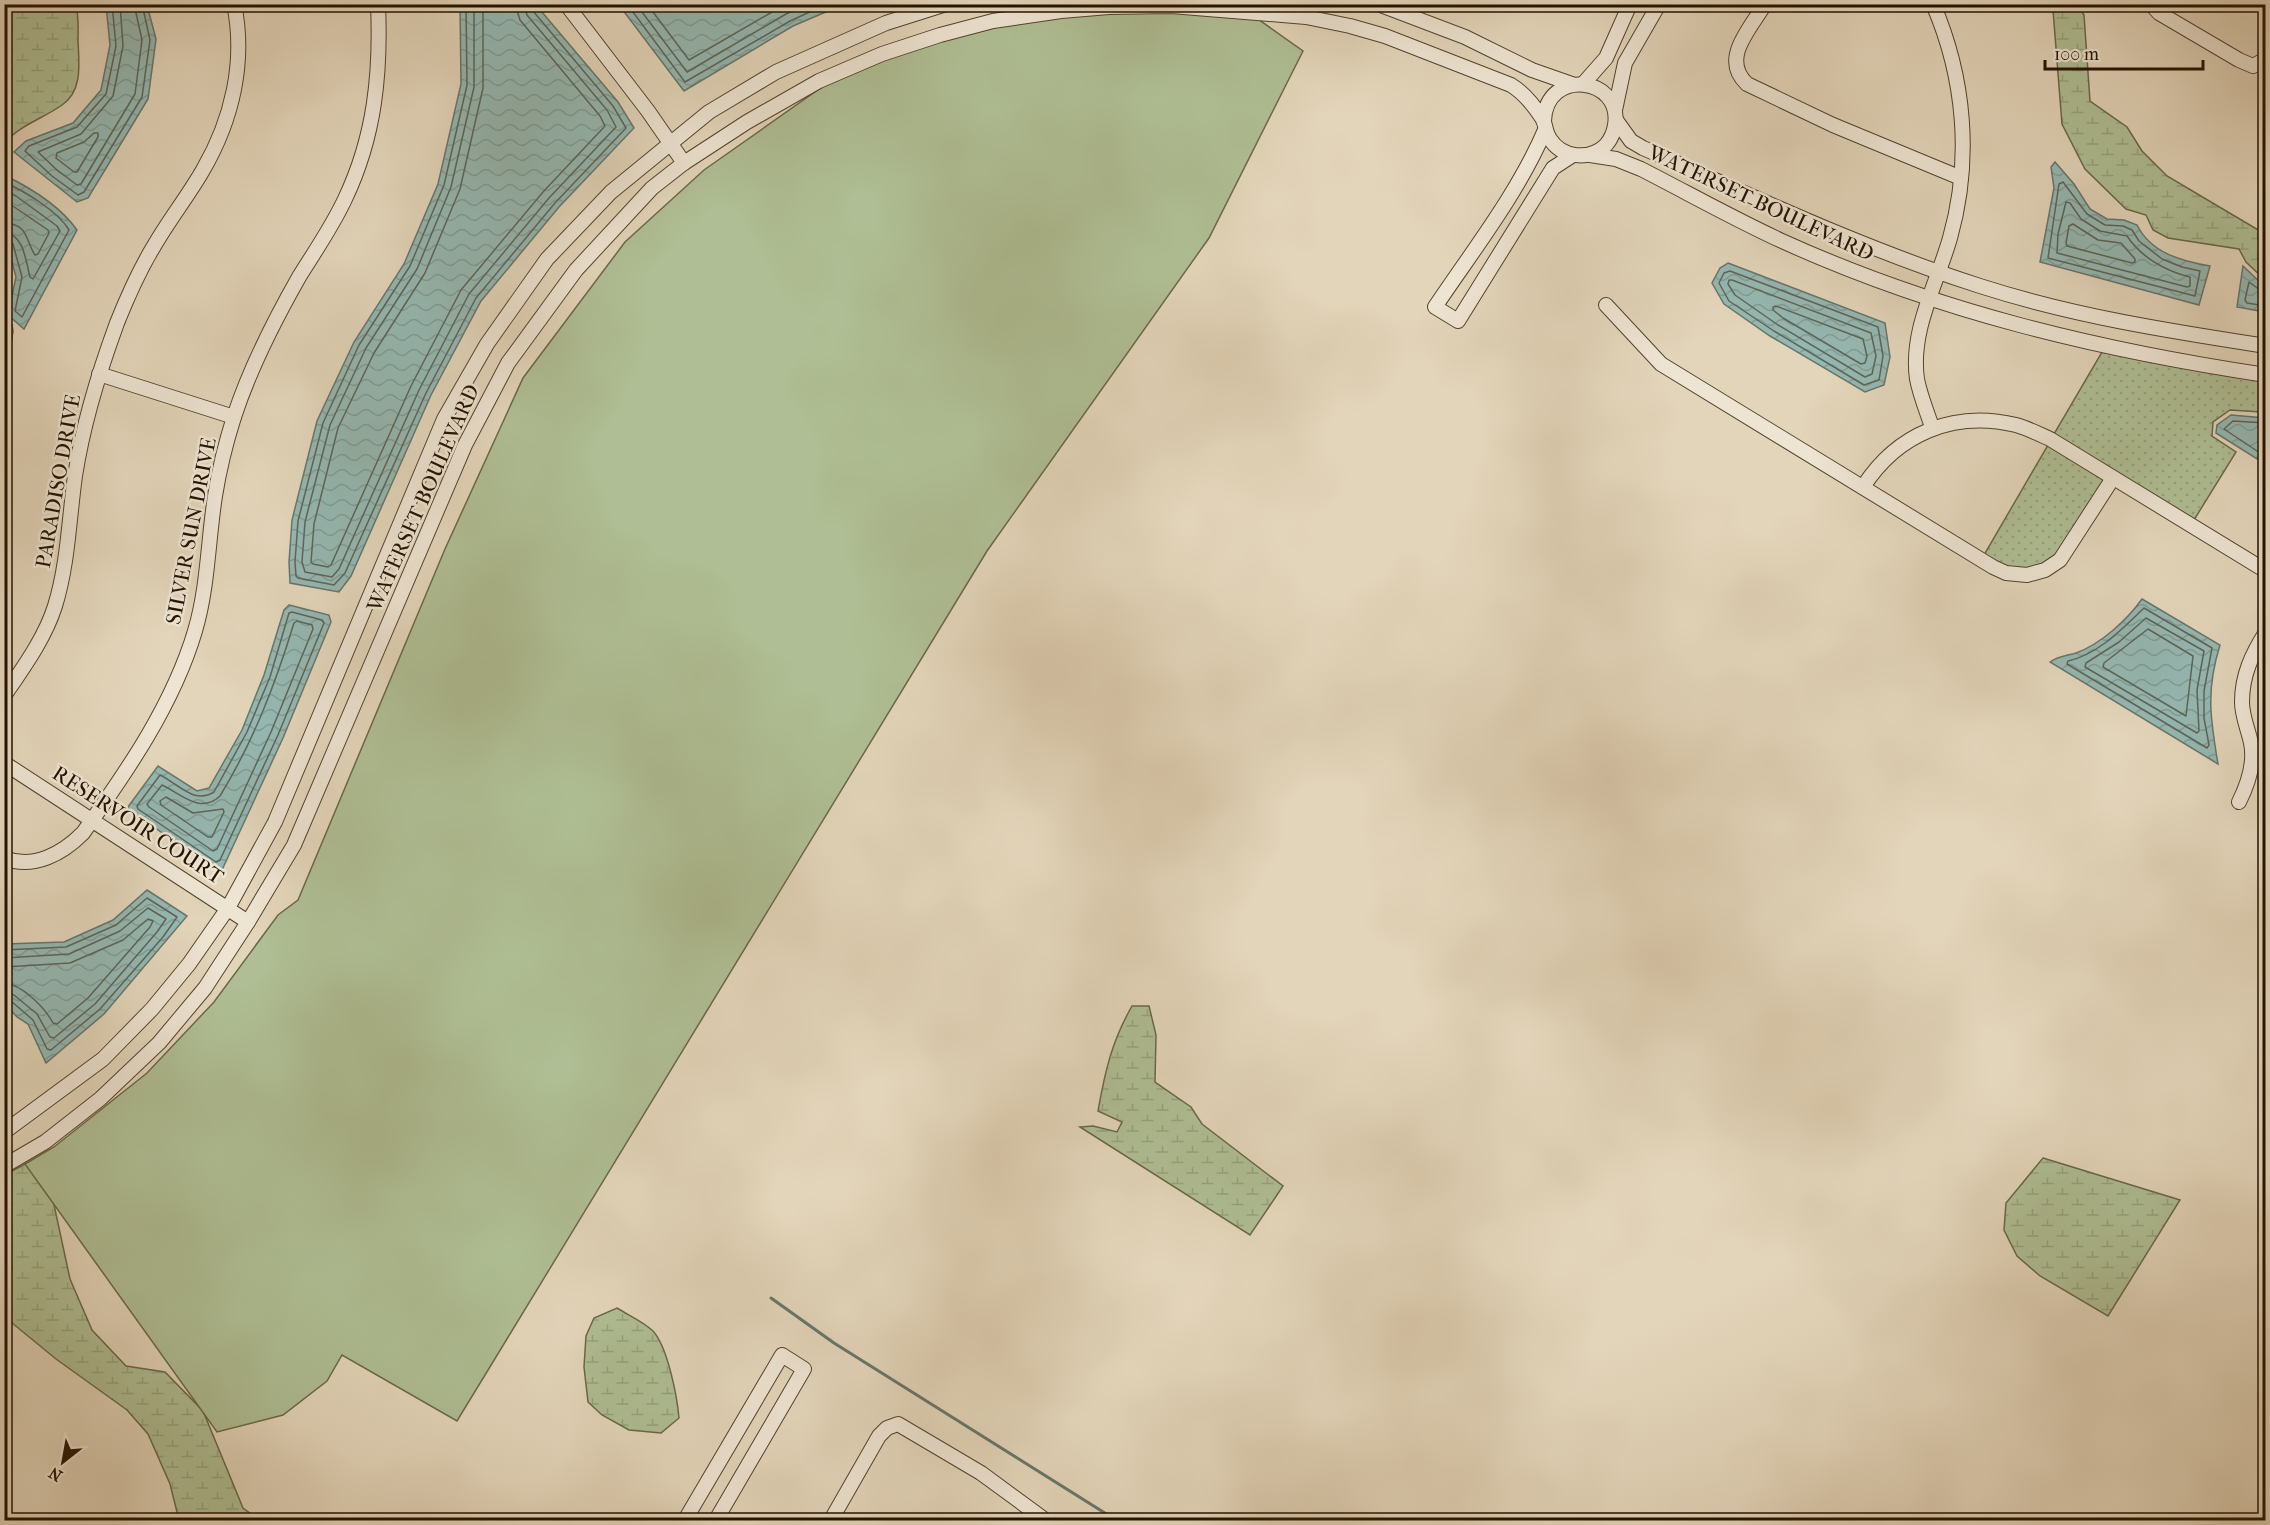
<svg xmlns="http://www.w3.org/2000/svg" width="2270" height="1525" viewBox="0 0 2270 1525" font-family="'IM FELL French Canon',serif">
<style>
.grass{fill:url(#grass-dots);stroke:#69684a;stroke-width:1.5}
.wetland{fill:url(#wetland-marsh);stroke:#69684a;stroke-width:1.5}
.pitch{fill:#afbe94;stroke:#69684a;stroke-width:1.5}
.water{fill:url(#water-waves);stroke:#67766b;stroke-width:1.5}
.lines{fill:none;stroke-linecap:round;stroke-linejoin:round}
.shore{stroke:#5c6559;stroke-width:1.5}
.stream{stroke:#67766b;stroke-width:3}
.minor-casing{stroke:#53432e;stroke-width:16}
.minor{stroke:#ede4d2;stroke-width:14}
.labels{text-anchor:middle;dominant-baseline:central;stroke-width:5;stroke-linejoin:round;paint-order:stroke}
.street-label{font-size:21px;fill:#231200;stroke:#ede4d2}
</style>
<defs>
<pattern id="grass-dots" width="8" height="8" patternUnits="userSpaceOnUse" patternTransform="scale(1.5)"><rect width="8" height="8" fill="#afbe94"/><path d="M2 2h.1M6 6h.1" fill="none" stroke="#96a27e" stroke-width="1.8" stroke-linecap="round"/></pattern>
<pattern id="wetland-marsh" width="20" height="14" patternUnits="userSpaceOnUse" patternTransform="scale(1.5)"><rect width="20" height="14" fill="#afbe94"/><path d="M1 5h8M5 5V1M11 12h8M15 12V8" fill="none" stroke="#96a27e"/></pattern>
<pattern id="water-waves" width="16" height="10" patternUnits="userSpaceOnUse" patternTransform="scale(1.5)"><rect width="16" height="10" fill="#95b8b2"/><path d="M0 5q4-4 8 0t8 0" fill="none" stroke="#809d97"/></pattern>
</defs>
<rect width="100%" height="100%" fill="#e3d5ba"/>
<filter id="stains"><feTurbulence type="fractalNoise" baseFrequency=".00333" numOctaves="4"/><feColorMatrix values="0 0 0 0 .2 0 0 0 0 .09 0 0 0 0 .02 0 0 0 .5 -.17"/></filter>
<radialGradient id="worn" r=".72"><stop offset=".6" stop-color="#630" stop-opacity="0"/><stop offset="1" stop-color="#630" stop-opacity=".3"/></radialGradient>
<!-- grass -->
<g class="grass">
<polygon points="2102,352 2200,371 2265,381 2265,404 2261,412 2230,410 2213,422 2212,436 2236,452 2194,520 2054,434"/>
<polygon points="2048,445 2105,480 2057,556 2043,564 2027,569 2008,567 1984,555"/>
</g>
<!-- wetland -->
<g class="wetland">
<path d="M 5,4 L 76,5 C 79,17 78,29 78,41 C 79,63 83,91 62,105 C 44,118 18,126 5,143 Z"/>
<polygon points="2050,5 2078,5 2084,15 2090,101 2127,127 2142,151 2167,176 2265,234 2265,280 2246,262 2239,249 2168,238 2153,230 2146,215 2126,209 2085,169 2062,124 2053,10"/>
<polygon points="5,319 12,325 13,331 5,384"/>
<path d="M 1132,1006 L 1149,1006 L 1156,1035 L 1155,1082 L 1191,1107 L 1202,1124 L 1283,1186 L 1250,1235 L 1080,1127 L 1093,1126 L 1117,1132 L 1122,1122 L 1098,1111 C 1105,1071 1112,1041 1132,1006 Z"/>
<polygon points="37,1158 45,1163 70,1279 92,1330 126,1366 165,1372 203,1411 243,1508 259,1520 179,1520 170,1484 148,1434 127,1410 56,1359 6,1318 4,1175"/>
<polygon points="2043,1158 2180,1200 2108,1316 2040,1276 2017,1256 2004,1230 2006,1203"/>
<path d="M 617,1308 C 628,1315 644,1322 653,1331 C 668,1348 677,1396 679,1418 L 661,1433 L 629,1430 L 602,1415 L 588,1402 L 584,1367 L 586,1336 L 594,1318 Z"/>
</g>
<!-- pitch -->
<polygon class="pitch" points="1146,6 1248,12 1303,51 1209,238 987,551 457,1421 342,1355 327,1381 283,1415 217,1432 25,1164 54,1147 147,1073 214,1002 278,915 298,900 445,549 523,378 625,242 704,170 849,68 1009,19"/>
<!-- water -->
<g class="water">
<polygon points="106,5 147,5 156,39 148,99 88,198 77,202 14,152 26,141 73,123 101,90 110,45"/>
<polygon points="460,5 536,5 618,102 634,128 559,207 481,301 431,395 351,576 339,592 290,583 289,562 292,520 317,421 354,342 404,264 438,184 461,84"/>
<polygon points="619,5 842,5 793,26 684,91"/>
<path d="M 2055,162 L 2074,184 L 2090,209 L 2107,219 L 2124,220 L 2137,225 C 2151,253 2181,261 2210,266 L 2199,305 L 2040,262 L 2054,188 L 2051,167 Z"/>
<path d="M 4,175 C 31,188 60,206 77,230 L 24,329 L 8,315 L 16,277 L 5,236 Z"/>
<polygon points="1728,263 1885,323 1890,357 1884,385 1865,392 1770,336 1724,304 1712,283 1720,268"/>
<polygon points="2243,266 2265,287 2265,312 2237,307"/>
<polygon points="2231,415 2265,418 2265,464 2216,433 2217,425"/>
<path d="M 2142,599 L 2220,645 C 2206,690 2210,717 2218,764 L 2050,662 C 2059,656 2066,656 2076,653 C 2101,644 2127,620 2142,599 Z"/>
<polygon points="289,605 329,615 331,622 283,738 222,870 215,869 129,810 128,807 158,766 197,791 209,788 242,730 264,675 284,610"/>
<polygon points="147,890 187,916 104,1014 46,1063 28,1024 17,1017 5,1004 5,944 64,942 113,920"/>
</g>
<g class="lines">
<!-- shore -->
<g class="shore">
<polyline points="112,4 116,46 106,94 77,127 29,146 25,151 52,176 78,195 84,192 142,97 150,40 142,4"/>
<polyline points="120,4 123,46 113,96 81,134 38,152 57,170 77,185 81,184 135,94 142,40 134,4"/>
<polyline points="466,4 467,85 444,185 410,266 359,345 323,423 298,521 295,562 296,576 298,578 334,585 345,573 426,393 476,298 555,203 626,128 613,106 533,11 532,4"/>
<polyline points="474,4 474,87 451,187 417,269 366,348 330,425 305,522 302,562 305,572 332,577 339,569 419,390 469,294 549,198 616,127 607,110 527,15 524,4"/>
<polyline points="483,4 483,88 460,189 425,273 374,353 338,428 314,524 311,562 313,564 328,567 331,565 411,386 461,290 543,192 605,126 600,116 520,20 515,4"/>
<polyline points="627,4 685,82 790,21 827,4"/>
<polyline points="636,4 687,72 786,14 808,4"/>
<polyline points="647,4 689,60 786,4"/>
<polygon points="94,133 98,133 98,137 77,172 74,172 56,158 57,153 84,142"/>
<path d="M 4,182 C 24,191 58,211 69,230 L 22,317 L 15,311 L 22,277 L 13,244 L 9,241 L 4,240"/>
<polygon points="2063,182 2087,214 2105,225 2123,226 2132,230 2139,241 2162,259 2182,267 2200,271 2195,296 2048,258 2059,184"/>
<path d="M 4,190 L 16,196 L 57,226 L 60,231 L 33,279 L 30,277 C 26,262 24,234 4,232"/>
<path d="M 4,200 L 48,230 L 49,233 L 38,254 L 35,255 C 25,240 29,224 4,223"/>
<path d="M 2066,202 L 2070,203 L 2081,219 L 2100,231 L 2127,236 C 2141,257 2165,271 2190,277 L 2190,286 L 2187,287 L 2057,253 L 2058,234 Z"/>
<polygon points="2073,224 2098,240 2121,243 2135,259 2135,262 2132,263 2067,246 2066,243 2069,226"/>
<polygon points="1730,271 1878,327 1883,356 1879,380 1864,385 1774,331 1729,301 1719,283 1724,273"/>
<polygon points="1729,280 1732,280 1871,333 1876,356 1872,374 1865,377 1778,325 1735,295 1728,284"/>
<polyline points="2266,291 2260,290 2249,282 2245,300 2247,303 2266,306"/>
<polygon points="1776,306 1863,339 1867,356 1865,363 1861,364 1783,318 1773,310 1773,307"/>
<polyline points="2266,423 2233,421 2224,429 2266,457"/>
<path d="M 2144,608 L 2212,648 L 2204,691 L 2204,718 L 2209,745 L 2207,748 L 2067,664 L 2068,661 C 2099,654 2122,629 2144,608 Z"/>
<path d="M 292,612 L 322,620 L 324,623 L 278,735 L 220,860 L 216,862 L 138,809 L 137,806 L 160,775 C 177,783 194,805 214,792 L 247,732 L 270,677 L 289,613 Z"/>
<polygon points="2146,618 2204,651 2197,690 2199,731 2197,733 2085,667 2086,663 2119,642"/>
<path d="M 297,621 L 312,625 L 313,629 L 271,732 L 217,849 L 213,851 L 149,807 L 147,804 L 162,785 C 180,793 200,815 220,796 C 254,740 275,685 294,623 Z"/>
<polygon points="2148,629 2193,656 2186,716 2103,667 2104,663"/>
<polygon points="166,797 193,813 223,809 224,812 212,837 208,837 161,805 160,801"/>
<polyline points="4,950 66,947 116,925 147,898 177,917 163,937 100,1009 51,1050 47,1049 33,1020 11,1001 4,1000"/>
<polyline points="4,958 69,954 120,931 148,908 166,919 157,932 95,1004 54,1038 50,1037 37,1014 14,995 4,992"/>
<path d="M 4,967 L 70,963 L 123,940 L 148,919 L 153,921 L 150,927 L 88,998 L 57,1024 L 53,1023 C 45,1008 22,984 4,983"/>
</g>
<!-- stream -->
<polyline class="stream" points="771,1298 834,1343 1116,1520"/>
<!-- minor casing -->
<g class="minor-casing">
<g id="minor">
<polyline points="566,4 648,111 684,163"/>
<polyline points="1378,4 1465,37 1532,70 1572,84"/>
<path d="M 1765,4 C 1750,29 1720,59 1747,84 L 1833,125 L 1961,178"/>
<polyline points="2151,4 2159,13 2239,60 2253,66 2266,59"/>
<polyline points="1583,84 1606,58 1630,4"/>
<polyline points="1615,110 1625,63 1659,4"/>
<path d="M 1616,120 L 1631,141 L 1643,148 C 1754,197 1864,249 1980,286 C 2073,316 2169,331 2266,346"/>
<path d="M 1545,130 C 1518,193 1474,249 1435,307 L 1458,321 L 1553,168 L 1573,155"/>
<path d="M 1590,155 L 1616,159 L 1641,169 C 1688,193 1734,219 1782,241 C 1936,311 2099,350 2266,375"/>
<polyline points="1606,305 1661,364 1993,567 2006,573 2027,575 2045,570 2060,560 2113,478"/>
<polyline points="99,374 234,417"/>
<path d="M 1932,427 C 1927,412 1920,395 1917,379 C 1910,330 1937,284 1950,238 C 1972,160 1965,78 1933,4"/>
<path d="M 1863,487 C 1897,434 1953,410 2016,425 C 2027,428 2039,434 2050,439 L 2266,571"/>
<path d="M 4,696 C 23,668 45,638 55,606 C 68,564 69,519 75,476 C 83,424 99,372 117,323 C 127,298 140,269 154,246 C 169,220 188,196 203,170 C 232,120 246,62 234,4"/>
<polyline points="4,763 248,922"/>
<path d="M 2239,802 C 2248,784 2255,762 2251,743 C 2248,729 2242,716 2242,702 C 2242,675 2252,654 2266,632"/>
<path d="M 4,858 C 34,870 63,853 83,833 C 127,771 173,705 195,631 C 208,587 208,541 215,496 C 219,471 226,442 234,417 C 250,368 274,321 299,277 C 315,251 332,227 345,199 C 375,136 381,73 378,4"/>
<polyline points="4,1132 103,1059 152,1009 189,964 228,908 275,822 444,419 487,344 547,259 611,192 709,112 776,72 886,23 946,4"/>
<path d="M 4,1166 L 45,1142 L 100,1099 L 159,1043 L 205,988 L 248,922 L 294,845 L 465,445 L 508,363 L 576,270 L 652,188 L 684,163 L 747,122 L 819,81 L 882,54 L 940,35 L 993,21 L 1061,11 L 1109,7 L 1171,6 L 1306,17 L 1350,26 L 1385,36 L 1511,85 C 1524,93 1533,104 1542,118 C 1546,124 1545,132 1550,139 C 1562,158 1589,161 1606,145 C 1611,139 1614,132 1615,125 C 1623,77 1546,67 1544,121"/>
<polyline points="685,1520 782,1355 804,1369 716,1520"/>
<polyline points="831,1520 879,1436 887,1428 898,1424 981,1473 1045,1520"/>
</g>
</g>
<!-- minor -->
<use href="#minor" class="minor"/>
</g>
<g class="labels">
<!-- street labels -->
<g class="street-label">
<text transform="translate(1761 203) rotate(25)">WATERSET BOULEVARD</text>
<text transform="translate(58 481) rotate(-80)">PARADISO DRIVE</text>
<text transform="translate(423 498) rotate(-66)">WATERSET BOULEVARD</text>
<text transform="translate(191 531) rotate(-79)">SILVER SUN DRIVE</text>
<text transform="translate(138 825) rotate(33)">RESERVOIR COURT</text>
</g>
</g>
<!-- margin -->
<rect width="2270" height="1525" fill="none" stroke="#e3d5ba" stroke-width="24"/>
<rect x="6" y="6" width="2258" height="1513" fill="none" stroke="#231200" stroke-width="3"/>
<rect x="12" y="12" width="2246" height="1501" fill="none" stroke="#231200" stroke-width="1.5"/>
<!-- north arrow -->
<g transform="translate(63 1462) rotate(211)" stroke="#ede4d2" stroke-width="4.5" paint-order="stroke">
<path d="M0-4.5L10 22L0 15L-10 22Z" fill="#231200"/>
<text y="-9" font-size="16" font-weight="bold" text-anchor="middle" fill="#231200">N</text>
</g>
<!-- scale -->
<path d="M2045 60v9h158v-9" fill="none" stroke="#231200" stroke-width="3"/>
<text x="2054" y="60" font-size="18" fill="#231200" stroke="#ede4d2" stroke-width="4.5" paint-order="stroke">100 m</text>
<rect width="100%" height="100%" filter="url(#stains)"/>
<rect width="100%" height="100%" fill="url(#worn)"/>
</svg>
